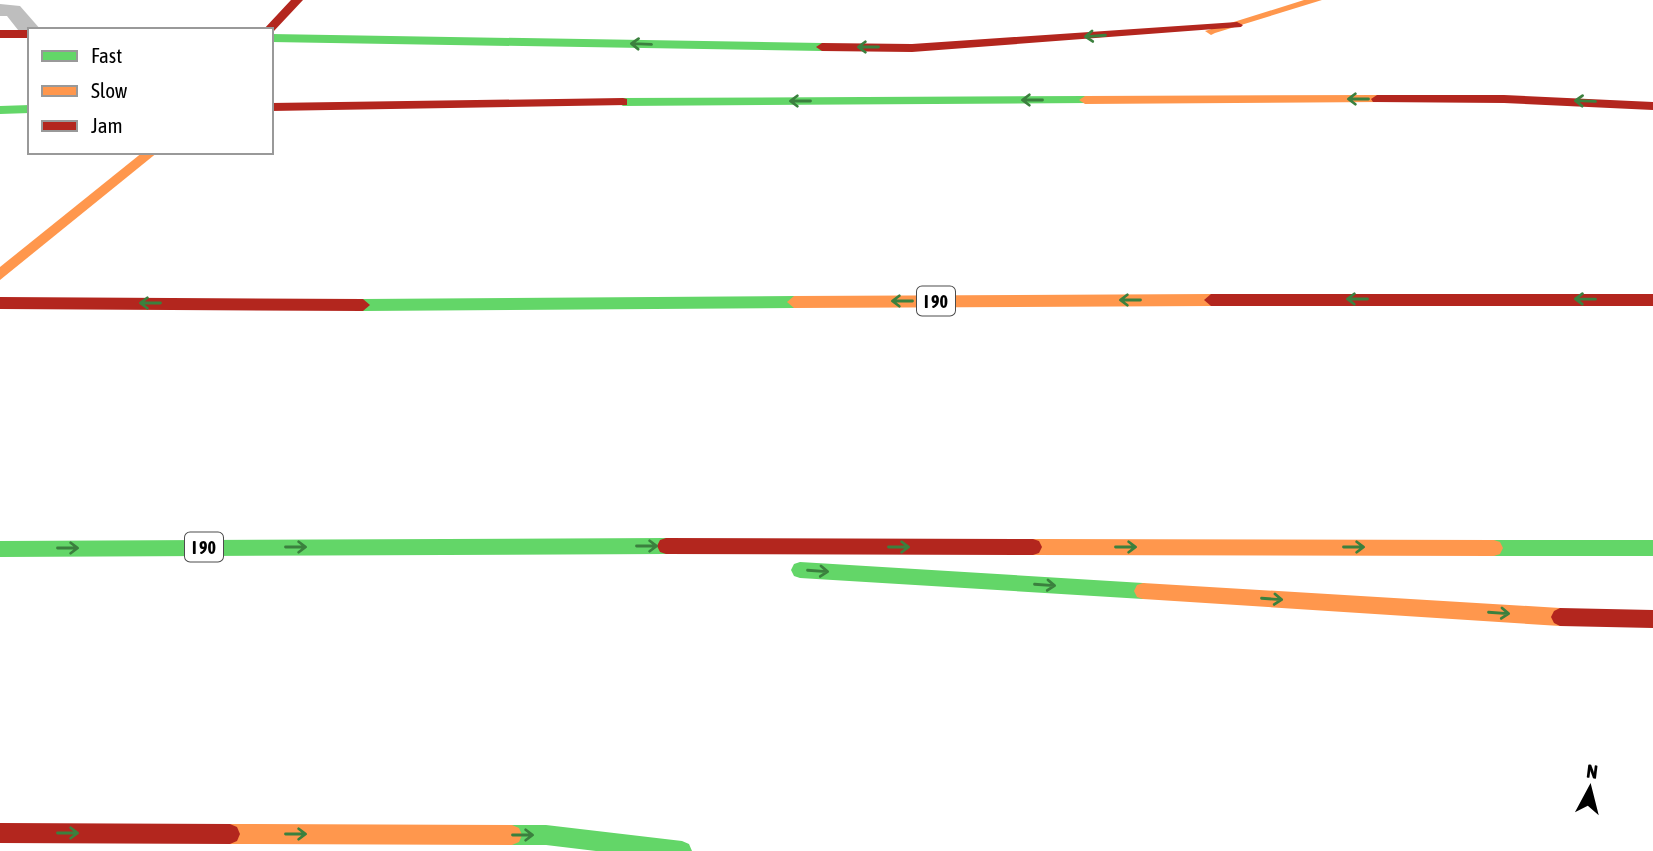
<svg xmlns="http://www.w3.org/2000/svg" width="1653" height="851" viewBox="0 0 1653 851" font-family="'Asap Condensed',sans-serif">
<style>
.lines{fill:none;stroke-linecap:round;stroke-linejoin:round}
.lane{fill:#bebebe;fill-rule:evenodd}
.fast{fill:#63d668;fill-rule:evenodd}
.slow{fill:#ff974d;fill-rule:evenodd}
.jam{fill:#b3261e;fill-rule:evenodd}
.oneway{stroke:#3b803e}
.labels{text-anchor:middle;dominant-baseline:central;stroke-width:7;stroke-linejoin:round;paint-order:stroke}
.shield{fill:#fff;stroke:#4c4c4c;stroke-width:2}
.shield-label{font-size:18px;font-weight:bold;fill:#000}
</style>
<rect width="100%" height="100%" fill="#fff"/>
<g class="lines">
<!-- lane -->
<polygon class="lane" points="0,4 20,6 41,30 30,30 30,37 22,35 7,16 0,16"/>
<!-- fast -->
<g class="fast">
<polygon points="271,34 822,43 828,47 822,51 271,42"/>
<polygon points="1085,96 1089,97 1089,103 623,106 617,102 623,98"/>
<polygon points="30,105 30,113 0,114 0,106"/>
<polygon points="794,296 801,302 794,308 363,311 356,305 363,299"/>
<polygon points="666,538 672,540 675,546 672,552 666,554 0,557 0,541"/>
<polygon points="1494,540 1653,540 1653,556 1494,556 1488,554 1485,548 1488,542"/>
<polygon points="800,562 1143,583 1149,585 1152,591 1149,597 1143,599 800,578 794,576 791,570 794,564"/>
<polygon points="512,825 546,825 682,841 689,844 692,851 596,851 546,845 512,845 505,842 502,835 505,828"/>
</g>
<!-- slow -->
<g class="slow">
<polygon points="1304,0 1322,0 1215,33 1211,35 1205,31"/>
<polygon points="1377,95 1383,99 1381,102 1085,104 1079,100 1085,96"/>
<polygon points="143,152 158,152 0,280 0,267"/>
<polygon points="1211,294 1218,300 1211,306 794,308 787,302 794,296"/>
<polygon points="1033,539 1494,540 1500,542 1503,548 1500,554 1494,556 1033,555 1027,553 1024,547 1027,541"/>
<polygon points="1143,583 1560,608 1566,611 1569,617 1566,623 1560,626 1143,599 1137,597 1134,591 1137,585"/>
<polygon points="230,824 512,825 519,828 522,835 519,842 512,845 230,844 223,841 220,834 223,827"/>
</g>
<!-- jam -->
<g class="jam">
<polygon points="291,0 303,0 273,32 271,30 263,30"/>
<polygon points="1237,22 1243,25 1241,27 912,52 822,51 816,47 822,43 912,44"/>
<rect x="0" y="30" width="30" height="8"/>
<polygon points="1377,95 1504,95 1653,102 1653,110 1504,103 1373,102 1371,99"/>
<polygon points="623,98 627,99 627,105 271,111 271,103"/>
<polygon points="1211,294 1653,294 1653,306 1211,306 1204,300"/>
<polygon points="0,297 363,299 370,305 363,311 0,309"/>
<polygon points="666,538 1033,539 1039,541 1042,547 1039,553 1033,555 666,554 660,552 657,546 660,540"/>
<polygon points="1560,608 1653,610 1653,628 1560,626 1554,623 1551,617 1554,611"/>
<polygon points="0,823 230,824 237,827 240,834 237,841 230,844 0,843"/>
</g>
</g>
<!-- one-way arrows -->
<defs><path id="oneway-shaft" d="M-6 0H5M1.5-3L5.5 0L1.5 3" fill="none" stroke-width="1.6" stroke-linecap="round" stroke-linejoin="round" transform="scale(1.75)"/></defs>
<g class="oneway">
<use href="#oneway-shaft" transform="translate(1095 36) rotate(176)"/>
<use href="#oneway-shaft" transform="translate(641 44) rotate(-178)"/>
<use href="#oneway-shaft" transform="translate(868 47) rotate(-180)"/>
<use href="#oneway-shaft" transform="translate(1358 99) rotate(180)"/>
<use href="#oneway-shaft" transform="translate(1032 100) rotate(180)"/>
<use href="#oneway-shaft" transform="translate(800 101) rotate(180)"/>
<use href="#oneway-shaft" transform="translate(1585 101) rotate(-178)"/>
<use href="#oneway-shaft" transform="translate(1357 299) rotate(180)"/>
<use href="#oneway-shaft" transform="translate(1585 299) rotate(-179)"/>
<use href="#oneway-shaft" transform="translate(1130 300) rotate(180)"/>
<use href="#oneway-shaft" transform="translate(902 301) rotate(180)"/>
<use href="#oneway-shaft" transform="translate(150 303) rotate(180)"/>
<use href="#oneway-shaft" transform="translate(647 546)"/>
<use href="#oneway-shaft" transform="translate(296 547)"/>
<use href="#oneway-shaft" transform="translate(899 547)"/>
<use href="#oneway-shaft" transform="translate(1126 547)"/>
<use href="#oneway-shaft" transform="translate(1354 547)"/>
<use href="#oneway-shaft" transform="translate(68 548)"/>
<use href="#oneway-shaft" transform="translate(818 571) rotate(4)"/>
<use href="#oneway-shaft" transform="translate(1045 585) rotate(4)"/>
<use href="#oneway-shaft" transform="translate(1272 599) rotate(4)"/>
<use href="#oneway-shaft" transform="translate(1499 613) rotate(4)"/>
<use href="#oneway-shaft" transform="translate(68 833)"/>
<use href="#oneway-shaft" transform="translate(296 834)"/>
<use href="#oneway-shaft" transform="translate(523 835)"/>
</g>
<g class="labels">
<!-- shield labels -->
<g class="shield">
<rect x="917" y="286.5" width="38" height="29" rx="5"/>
<rect x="185" y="532.5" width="38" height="29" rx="5"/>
</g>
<g class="shield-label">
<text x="936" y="301">I 90</text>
<text x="204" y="547">I 90</text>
</g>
</g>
<!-- legend -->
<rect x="28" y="28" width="245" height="126" fill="#ffffff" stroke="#999999" stroke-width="2"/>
<rect x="42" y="51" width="35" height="10" fill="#63d668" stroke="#999999" stroke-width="2"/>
<text x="91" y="63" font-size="21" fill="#000000">Fast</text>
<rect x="42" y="86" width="35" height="10" fill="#ff974d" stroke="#999999" stroke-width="2"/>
<text x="91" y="98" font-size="21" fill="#000000">Slow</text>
<rect x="42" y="121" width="35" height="10" fill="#b3261e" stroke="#999999" stroke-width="2"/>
<text x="91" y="133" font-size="21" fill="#000000">Jam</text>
<!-- north arrow -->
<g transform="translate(1590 788) rotate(7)" stroke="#ffffff" stroke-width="5" paint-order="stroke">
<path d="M0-5L12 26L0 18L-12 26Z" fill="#000000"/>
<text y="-10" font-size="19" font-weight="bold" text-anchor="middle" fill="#000000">N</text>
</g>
</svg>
